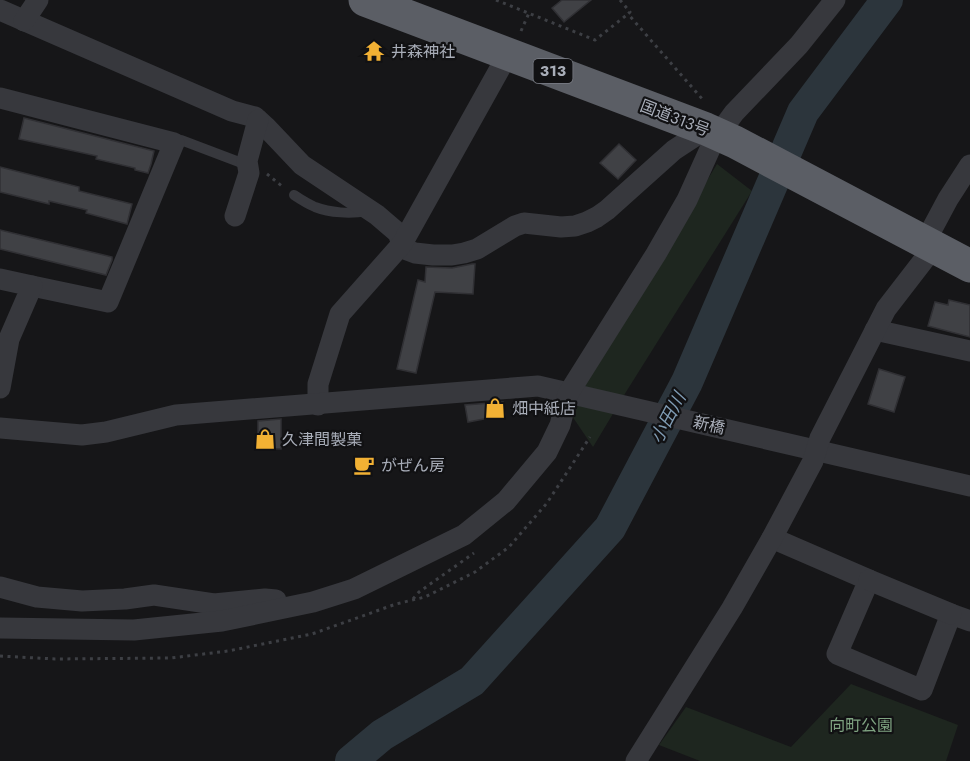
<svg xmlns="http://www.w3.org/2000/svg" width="970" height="761" viewBox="0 0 970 761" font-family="Jost,'Noto Sans JP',sans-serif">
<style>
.green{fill:#1e261f}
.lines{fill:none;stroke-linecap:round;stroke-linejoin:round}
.river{stroke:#2c353c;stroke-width:32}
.building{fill:#404145;stroke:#303034;stroke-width:1.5}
.path{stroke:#3d3f44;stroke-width:3;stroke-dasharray:3 4.5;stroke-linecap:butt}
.service{stroke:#37383d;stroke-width:10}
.minor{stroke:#37383d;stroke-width:21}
.trunk{stroke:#5b5e65;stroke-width:33}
.labels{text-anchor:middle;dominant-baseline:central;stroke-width:4.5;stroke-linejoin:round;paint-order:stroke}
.shield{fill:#111113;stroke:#7b7e86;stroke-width:1.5}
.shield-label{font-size:15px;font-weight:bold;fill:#a8adb8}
.poi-label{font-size:16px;fill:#a8adb8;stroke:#111113;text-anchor:start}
.street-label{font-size:16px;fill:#a8adb8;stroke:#111113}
.park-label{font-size:16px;fill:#7fa381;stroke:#111113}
.water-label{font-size:18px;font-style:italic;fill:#7f9bb3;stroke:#111113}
</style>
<rect width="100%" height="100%" fill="#161618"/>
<!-- green -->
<g class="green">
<polygon points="717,164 752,191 626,392 593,447 572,416 585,383"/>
<polygon points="851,684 958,725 946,761 700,761 659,745 686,707 791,747"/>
</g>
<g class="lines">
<!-- river -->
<polyline class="river" points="351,761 382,735 472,681 610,528 687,382 803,112 887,0"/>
</g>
<!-- building -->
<g class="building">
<polygon points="562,0 591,0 564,22 552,8"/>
<polygon points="24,118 154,151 151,164 148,173 135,170 135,168 96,159 97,156 19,139"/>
<polygon points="619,144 636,160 618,179 600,163"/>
<polygon points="0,167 79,187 79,191 132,204 127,224 86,213 87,210 49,201 49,204 0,192"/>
<polygon points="0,230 112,257 112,260 106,275 0,249"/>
<polygon points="472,264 475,264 473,294 435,292 416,373 397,369 418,280 425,282 426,267 452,268"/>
<polygon points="949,300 970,305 970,337 928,326 935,302 948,305"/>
<polygon points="879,369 905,377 894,412 868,404"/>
<polygon points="503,402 505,415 468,422 465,405"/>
<polygon points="281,419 281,449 258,448 258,421"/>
</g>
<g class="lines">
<!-- path -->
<g class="path">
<polyline points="496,0 595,40 628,14"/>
<polyline points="620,0 630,12 628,14 704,101"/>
<polyline points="521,31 529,13"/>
<polyline points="267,174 283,187"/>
<polyline points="413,599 419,592 474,553"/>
<polyline points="0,656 55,659 171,658 228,651 312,634 396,604 425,597 475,572 509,547 547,503 590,437"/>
</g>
<!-- service -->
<g class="service">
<polyline points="174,143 181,140 247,165"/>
<path d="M 294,195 C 300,199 308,204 315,207 C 330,213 351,214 367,211"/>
</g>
<!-- minor -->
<g class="minor">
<polyline points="0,10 232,111 255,117 266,127 302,165 377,215 398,233 402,244 407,250 415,253 433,255 452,255 464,253 477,249 515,226 524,223 561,227 575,226 587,222 597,217 607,210 674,150 706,129"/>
<polyline points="24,21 38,0"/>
<polyline points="0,98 174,143 108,302 32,286"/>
<polyline points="235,216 249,173 247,161 258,120"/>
<polyline points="925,242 948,199 970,165"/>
<polyline points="0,279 32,286 9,339 0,388"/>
<polyline points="875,330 970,351"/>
<polyline points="318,405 318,384 340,314 402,244 503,63 510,55"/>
<polyline points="0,428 82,435 106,432 176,415 538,386 970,486"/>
<polyline points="772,538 869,580 837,654 922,690 951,614 970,621"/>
<polyline points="869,580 951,614"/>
<polyline points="0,587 37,597 82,601 125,599 154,595 214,604 265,599 276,600"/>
<polyline points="0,628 134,630 222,621 313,602 354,589 464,535 506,501 547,452 560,425 568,394 656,254 687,200 710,149 718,135 734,113 799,45 835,0"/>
<polyline points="636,761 732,608 772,538 813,461 820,438 886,309 933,248"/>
</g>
<!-- trunk -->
<polyline class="trunk" points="365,0 706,129 735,142 970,266"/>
</g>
<!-- icons -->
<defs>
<g id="temple-bare" transform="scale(1.62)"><path d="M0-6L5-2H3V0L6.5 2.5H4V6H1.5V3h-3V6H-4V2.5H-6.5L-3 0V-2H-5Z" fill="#f2b134" stroke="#111113" stroke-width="2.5" paint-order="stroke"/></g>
<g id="shop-bare" transform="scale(1.62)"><path d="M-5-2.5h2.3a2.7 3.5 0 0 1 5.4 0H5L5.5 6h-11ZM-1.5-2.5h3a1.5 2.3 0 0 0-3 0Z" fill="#f2b134" stroke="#111113" stroke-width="2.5" paint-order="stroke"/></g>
<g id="cafe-bare" transform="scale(1.62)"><path d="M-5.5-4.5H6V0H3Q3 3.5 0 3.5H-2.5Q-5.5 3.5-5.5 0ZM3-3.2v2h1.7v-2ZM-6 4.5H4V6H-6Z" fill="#f2b134" stroke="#111113" stroke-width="2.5" paint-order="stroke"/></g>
</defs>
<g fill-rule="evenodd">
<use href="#temple-bare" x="374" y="51"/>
<use href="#shop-bare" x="495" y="408"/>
<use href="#shop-bare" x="265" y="439"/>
<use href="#cafe-bare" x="364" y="465"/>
</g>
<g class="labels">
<!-- shield labels -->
<rect class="shield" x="533.5" y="59" width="39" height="24" rx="4.5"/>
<g class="shield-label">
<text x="553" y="71">313</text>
</g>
<!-- poi labels -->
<g class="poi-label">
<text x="391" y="51">井森神社</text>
<text x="512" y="408">畑中紙店</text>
<text x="282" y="439">久津間製菓</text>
<text x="381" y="465">がぜん房</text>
</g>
<!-- street labels -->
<g class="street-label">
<text transform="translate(675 118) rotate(21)">国道313号</text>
<text transform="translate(709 425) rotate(13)">新橋</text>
</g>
<!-- park labels -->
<g class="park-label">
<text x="861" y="725">向町公園</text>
</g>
<!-- water labels -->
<g class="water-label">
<text transform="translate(668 418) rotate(-62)">小田川</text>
</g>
</g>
</svg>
